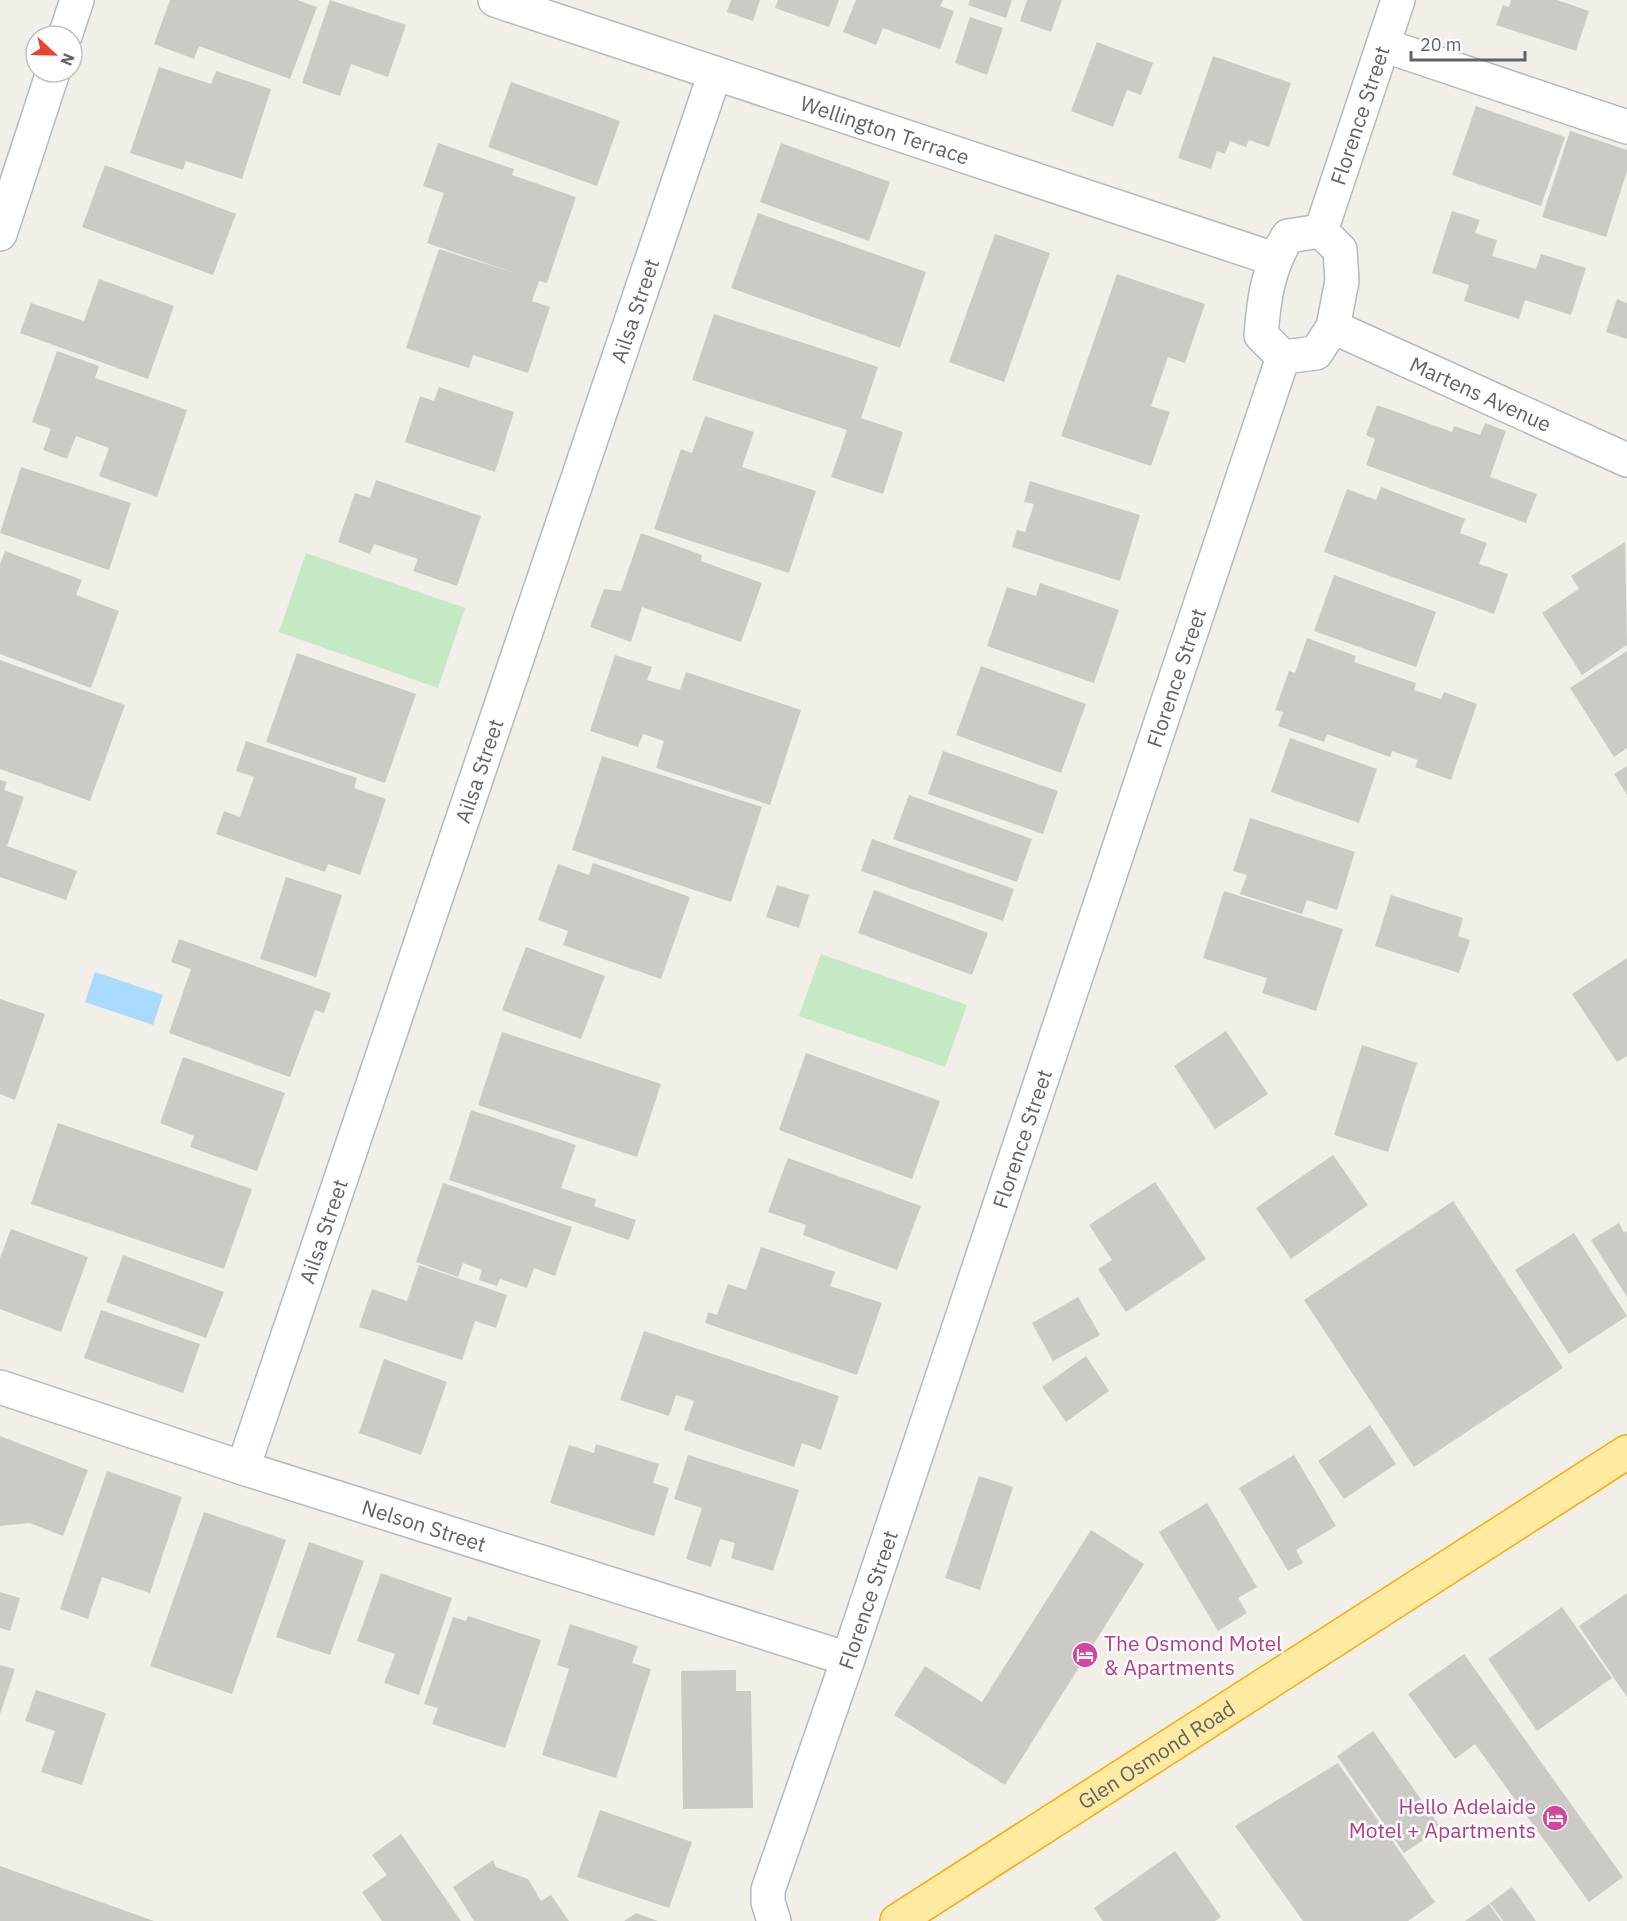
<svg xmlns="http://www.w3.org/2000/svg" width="1627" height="1921" viewBox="0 0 1627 1921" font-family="'IBM Plex Sans',sans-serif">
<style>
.pitch{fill:#c5e8c5}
.water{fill:#aadaff}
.building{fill:#cccac5}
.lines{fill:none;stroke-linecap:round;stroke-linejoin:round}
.minor-casing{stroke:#b5b8bc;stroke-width:36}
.trunk-casing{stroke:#f9ab00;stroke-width:36}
.minor{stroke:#fff;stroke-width:33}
.trunk{stroke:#feeaa1;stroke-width:33}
.labels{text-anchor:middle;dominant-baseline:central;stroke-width:5;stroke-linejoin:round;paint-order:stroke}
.street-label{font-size:21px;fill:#5f6368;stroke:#fff}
.hotel-label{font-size:21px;fill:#b23c85;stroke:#fff;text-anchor:start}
</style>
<rect width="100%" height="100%" fill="#f1efe8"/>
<!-- pitch -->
<g class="pitch">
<polygon points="306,553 465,608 438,688 279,632"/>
<polygon points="821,954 967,1005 945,1067 799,1016"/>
</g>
<!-- water -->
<polygon class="water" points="95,972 163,995 153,1025 85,1002"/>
<!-- building -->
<g class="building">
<polygon points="170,0 297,0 317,7 290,79 199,46 194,59 154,44"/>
<polygon points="330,0 406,25 388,77 351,64 340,96 302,83"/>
<polygon points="731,0 760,0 753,21 727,12"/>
<polygon points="778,0 839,0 829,27 775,8"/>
<polygon points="856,0 943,0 940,6 954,11 940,49 883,28 876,45 843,32"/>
<polygon points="970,0 1012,0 1006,18 968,5"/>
<polygon points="1027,0 1062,0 1051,32 1020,21"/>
<polygon points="1511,0 1557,0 1589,11 1576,51 1496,25 1503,5 1509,7"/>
<polygon points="970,17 1003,28 987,75 955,63"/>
<polygon points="1097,42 1153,63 1141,95 1127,90 1113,127 1071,111"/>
<polygon points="1213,56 1291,83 1269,147 1249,140 1246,147 1230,141 1225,154 1217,151 1211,169 1178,158"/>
<polygon points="159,67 211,84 216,71 271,89 242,179 186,161 183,170 130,153"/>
<polygon points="511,82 620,121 597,186 488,147"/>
<polygon points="1476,106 1565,137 1541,206 1452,175"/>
<polygon points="1570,131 1627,150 1627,171 1606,237 1542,217"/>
<polygon points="438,143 514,169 512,175 576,197 547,283 539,281 532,301 550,307 528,373 473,355 469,368 406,348 439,249 518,274 427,243 444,193 423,186"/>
<polygon points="781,143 890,182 869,241 760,202"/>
<polygon points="105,165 236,214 213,275 82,227"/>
<polygon points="1452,211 1480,220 1475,233 1497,240 1492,256 1536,269 1541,254 1586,268 1571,315 1525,300 1519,319 1464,301 1469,285 1432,273"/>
<polygon points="758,213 926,272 900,348 731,288"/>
<polygon points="995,234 1050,253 1004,382 949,362"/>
<polygon points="1117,274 1205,304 1185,363 1168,357 1151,406 1170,412 1151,466 1061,436"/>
<polygon points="99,279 174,306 148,379 20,333 31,303 84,321"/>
<polygon points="1617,299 1627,303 1627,339 1606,332"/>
<polygon points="714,314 878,367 861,418 903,432 883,494 831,477 847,430 692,380"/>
<polygon points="57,351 99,366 95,378 187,410 157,497 99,476 109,448 76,436 67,459 43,450 51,429 32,422"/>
<polygon points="439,387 514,412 495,472 405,442 420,396 434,401"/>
<polygon points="1377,405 1452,432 1454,426 1480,435 1485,423 1506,431 1490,477 1537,494 1526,523 1366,465 1375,439 1366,435"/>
<polygon points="705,416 754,432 742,467 816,491 789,573 654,529 681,449 692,453"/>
<polygon points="21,467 131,503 109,570 0,533"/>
<polygon points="376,480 481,516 457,586 413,571 418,559 374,544 370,554 338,542 355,493 370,498"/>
<polygon points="1030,481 1140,515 1120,581 1012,547 1017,530 1025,532 1034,504 1024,502"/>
<polygon points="1381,487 1465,519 1460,533 1487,543 1479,564 1508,574 1494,614 1324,552 1347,489 1376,500"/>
<polygon points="641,533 702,555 701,561 762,583 741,642 642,607 631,642 590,627 604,589 621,591"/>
<polygon points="1625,542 1627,645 1582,675 1542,613 1579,589 1571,576"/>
<polygon points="5,551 82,580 76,595 119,611 91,688 0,654 0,564"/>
<polygon points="1334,575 1436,612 1416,667 1314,631"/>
<polygon points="1040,583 1119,610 1094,683 987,646 1007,587 1036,596"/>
<polygon points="1307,638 1356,656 1354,662 1416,683 1414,690 1441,699 1444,692 1477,704 1451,780 1415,767 1418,760 1392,751 1390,757 1327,734 1324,742 1278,726 1283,712 1275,710 1289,671 1295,673"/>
<polygon points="1627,651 1627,748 1614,757 1570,688"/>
<polygon points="297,653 416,694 385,783 266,742"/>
<polygon points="615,655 652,667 647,680 680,690 686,672 801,710 770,805 656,768 664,741 643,734 638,747 590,731"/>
<polygon points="0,660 125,705 90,801 0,769"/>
<polygon points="981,666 1086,704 1061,773 956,735"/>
<polygon points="1290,738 1377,769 1359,823 1271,792"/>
<polygon points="246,741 357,778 354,788 386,799 360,875 328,864 325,872 216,834 224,811 240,817 254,777 236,771"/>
<polygon points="943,751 1058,791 1043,834 928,794"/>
<polygon points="602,756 762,807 731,902 572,850"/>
<polygon points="1627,766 1627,795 1614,774"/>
<polygon points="0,780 7,782 4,790 24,797 7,846 77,871 66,900 0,877"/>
<polygon points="909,795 1032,839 1017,882 893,839"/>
<polygon points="1250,818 1355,852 1337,910 1307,900 1302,914 1240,894 1247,875 1233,871"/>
<polygon points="872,839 1014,889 1003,921 861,871"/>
<polygon points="593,863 690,897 661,979 563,945 568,931 538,920 558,864 589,875"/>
<polygon points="286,877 342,895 316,977 260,959"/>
<polygon points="777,885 809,895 799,928 766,917"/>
<polygon points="874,890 988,933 972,975 858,933"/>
<polygon points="1224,891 1343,929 1316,1011 1262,993 1267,978 1203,958"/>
<polygon points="1391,895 1463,918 1458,936 1470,940 1459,973 1375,946"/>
<polygon points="179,939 331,993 324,1013 315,1010 290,1077 169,1033 191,969 171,962"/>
<polygon points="526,947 605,976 581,1039 502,1010"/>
<polygon points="1627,958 1627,1056 1617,1062 1572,994"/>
<polygon points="0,999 45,1014 15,1100 0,1094"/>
<polygon points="1226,1031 1268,1094 1215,1129 1174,1066"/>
<polygon points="502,1032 661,1084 637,1157 478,1105"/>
<polygon points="1362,1045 1417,1063 1388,1152 1334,1135"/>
<polygon points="806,1053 940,1101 912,1179 779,1130"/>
<polygon points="183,1057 285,1093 257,1171 190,1147 194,1136 160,1123"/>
<polygon points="471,1110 576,1145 561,1188 596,1199 594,1206 636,1220 629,1240 449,1180"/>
<polygon points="58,1123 252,1189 224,1269 31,1204"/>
<polygon points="1333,1155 1368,1205 1291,1259 1256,1208"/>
<polygon points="788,1158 921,1206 897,1270 803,1235 806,1225 768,1212"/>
<polygon points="1155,1182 1206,1259 1126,1312 1098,1269 1112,1260 1089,1225"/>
<polygon points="443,1183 572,1227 555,1276 534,1268 527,1288 500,1279 497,1286 479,1280 482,1270 463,1263 458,1277 416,1262"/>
<polygon points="1453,1201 1563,1368 1414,1467 1304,1300"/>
<polygon points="1619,1223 1624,1233 1627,1231 1627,1297 1591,1240"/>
<polygon points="11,1229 88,1257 61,1332 0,1309 0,1258"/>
<polygon points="1574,1233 1627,1316 1569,1354 1515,1270"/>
<polygon points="761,1247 835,1272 830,1286 882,1303 857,1375 705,1323 708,1312 717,1315 728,1284 746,1290"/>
<polygon points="123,1255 224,1292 206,1338 106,1302"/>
<polygon points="419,1265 507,1295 496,1328 475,1321 462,1360 359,1327 372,1289 407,1301"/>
<polygon points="1078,1297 1100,1335 1053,1361 1032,1323"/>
<polygon points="101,1310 200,1344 183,1393 84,1358"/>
<polygon points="644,1331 839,1396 821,1450 802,1443 794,1467 684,1430 694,1401 676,1395 669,1416 620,1400"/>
<polygon points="1086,1356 1109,1391 1066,1422 1042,1387"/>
<polygon points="384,1359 447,1382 421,1455 359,1433"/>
<polygon points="1370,1425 1396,1464 1344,1499 1318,1461"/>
<polygon points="0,1436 88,1470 63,1536 30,1523 0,1526"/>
<polygon points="596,1444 659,1464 653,1483 669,1488 654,1536 550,1503 569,1445 594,1453"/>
<polygon points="688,1455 799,1490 773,1571 731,1558 735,1543 720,1539 711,1567 686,1559 702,1508 674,1499"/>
<polygon points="1294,1455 1336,1526 1296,1550 1303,1563 1288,1571 1239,1488"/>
<polygon points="107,1471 182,1497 150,1593 102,1577 88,1619 60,1609"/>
<polygon points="979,1476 1013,1487 980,1590 945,1578"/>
<polygon points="1207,1503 1257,1587 1238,1598 1247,1613 1218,1631 1159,1532"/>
<polygon points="204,1512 286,1540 232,1694 150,1666"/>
<polygon points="1091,1530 1144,1564 1005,1785 894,1715 925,1666 982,1702"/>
<polygon points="309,1542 364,1561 330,1655 276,1637"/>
<polygon points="381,1573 452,1598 419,1695 384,1683 395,1654 357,1641"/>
<polygon points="0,1592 20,1598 10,1631 0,1628"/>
<polygon points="1627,1593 1627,1697 1579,1626"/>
<polygon points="1562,1607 1612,1678 1537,1731 1488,1659"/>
<polygon points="468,1616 541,1640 505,1748 432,1724 438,1708 424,1704 453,1617 466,1621"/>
<polygon points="570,1624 638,1646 632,1663 651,1669 616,1778 542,1755 569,1669 557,1665"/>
<polygon points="1464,1654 1623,1877 1589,1902 1475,1744 1455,1759 1408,1694"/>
<polygon points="0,1665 15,1669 0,1714"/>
<polygon points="736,1670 736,1691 751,1691 753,1808 683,1809 681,1671"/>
<polygon points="36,1690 106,1713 82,1785 41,1772 55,1731 25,1721"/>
<polygon points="1373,1731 1441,1828 1404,1853 1337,1756"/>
<polygon points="1338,1763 1435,1902 1408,1921 1303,1921 1235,1826"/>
<polygon points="600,1810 692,1842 669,1908 577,1877"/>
<polygon points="401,1834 461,1921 382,1921 362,1892 387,1875 372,1855"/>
<polygon points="1175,1851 1221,1917 1215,1921 1103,1921 1094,1908"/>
<polygon points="493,1860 496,1867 528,1879 541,1901 551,1895 569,1921 474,1921 453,1887"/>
<polygon points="0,1866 154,1921 0,1921"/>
<polygon points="1512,1887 1536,1921 1503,1921 1490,1903"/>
<polygon points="1489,1904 1501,1921 1465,1921"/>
<polygon points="636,1913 658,1921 624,1921"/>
</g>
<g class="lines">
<!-- minor casing -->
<g class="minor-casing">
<g id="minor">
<path id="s1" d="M 495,0 L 1274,259"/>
<polyline points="65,36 77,0"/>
<polyline points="1383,45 1627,127"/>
<path d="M 1321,231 L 1340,250 L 1342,281 L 1333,327 L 1316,353 L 1283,357 L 1261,335 C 1264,298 1268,268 1288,236 Z"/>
<path id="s2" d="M 1321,231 L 1398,0"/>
<polyline points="0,234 53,72"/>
<path id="s3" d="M 1333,327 L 1627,460"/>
<path id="s4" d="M 0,1387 L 243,1468 L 848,1659"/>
<path id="s5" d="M 243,1468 L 715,73"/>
<path id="s6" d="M 774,1921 L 768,1902 L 768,1890 L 848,1659 L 1283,357"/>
</g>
</g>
<!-- trunk casing -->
<g class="trunk-casing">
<g id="trunk">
<path id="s7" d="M 897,1921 L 1627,1452"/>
</g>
</g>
<!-- minor -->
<use href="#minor" class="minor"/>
<!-- trunk -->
<use href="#trunk" class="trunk"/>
</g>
<!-- icons -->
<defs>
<g id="hotel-disc" transform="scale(1.35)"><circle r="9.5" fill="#d1479c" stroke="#fff"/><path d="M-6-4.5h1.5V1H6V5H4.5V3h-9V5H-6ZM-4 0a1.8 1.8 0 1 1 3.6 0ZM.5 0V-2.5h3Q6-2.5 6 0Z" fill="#fff"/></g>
</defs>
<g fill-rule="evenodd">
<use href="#hotel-disc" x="1085" y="1655"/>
<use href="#hotel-disc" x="1555" y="1818"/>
</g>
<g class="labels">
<!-- street labels -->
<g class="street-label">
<text stroke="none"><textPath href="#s2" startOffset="122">Florence Street</textPath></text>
<text stroke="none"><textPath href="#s1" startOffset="411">Wellington Terrace</textPath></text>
<text stroke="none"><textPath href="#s5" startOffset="1222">Ailsa Street</textPath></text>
<text stroke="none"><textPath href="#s3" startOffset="162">Martens Avenue</textPath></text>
<text stroke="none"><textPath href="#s6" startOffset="1311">Florence Street</textPath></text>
<text stroke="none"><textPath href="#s5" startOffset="736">Ailsa Street</textPath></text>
<text stroke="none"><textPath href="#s6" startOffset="825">Florence Street</textPath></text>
<text stroke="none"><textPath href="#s5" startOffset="250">Ailsa Street</textPath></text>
<text stroke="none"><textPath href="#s4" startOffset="446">Nelson Street</textPath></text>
<text stroke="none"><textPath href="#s6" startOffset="339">Florence Street</textPath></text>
<text stroke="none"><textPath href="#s7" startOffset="308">Glen Osmond Road</textPath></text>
</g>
<!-- hotel labels -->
<g class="hotel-label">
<text x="1104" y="1643">The Osmond Motel<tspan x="1104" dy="24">&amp; Apartments</tspan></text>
<text x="1536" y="1806" text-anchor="end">Hello Adelaide<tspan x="1536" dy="24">Motel + Apartments</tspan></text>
</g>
</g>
<!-- north arrow -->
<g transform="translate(54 54) rotate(112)"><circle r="28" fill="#ffffff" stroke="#bfc1c3" stroke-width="1.5"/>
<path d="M0-4.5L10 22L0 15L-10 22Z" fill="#ea4335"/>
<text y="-9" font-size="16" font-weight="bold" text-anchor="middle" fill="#5f6368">N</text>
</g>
<!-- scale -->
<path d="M1411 51v9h114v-9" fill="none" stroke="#5f6368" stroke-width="3"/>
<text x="1420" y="51" font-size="18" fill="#5f6368" stroke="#ffffff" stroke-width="4.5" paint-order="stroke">20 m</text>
</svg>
